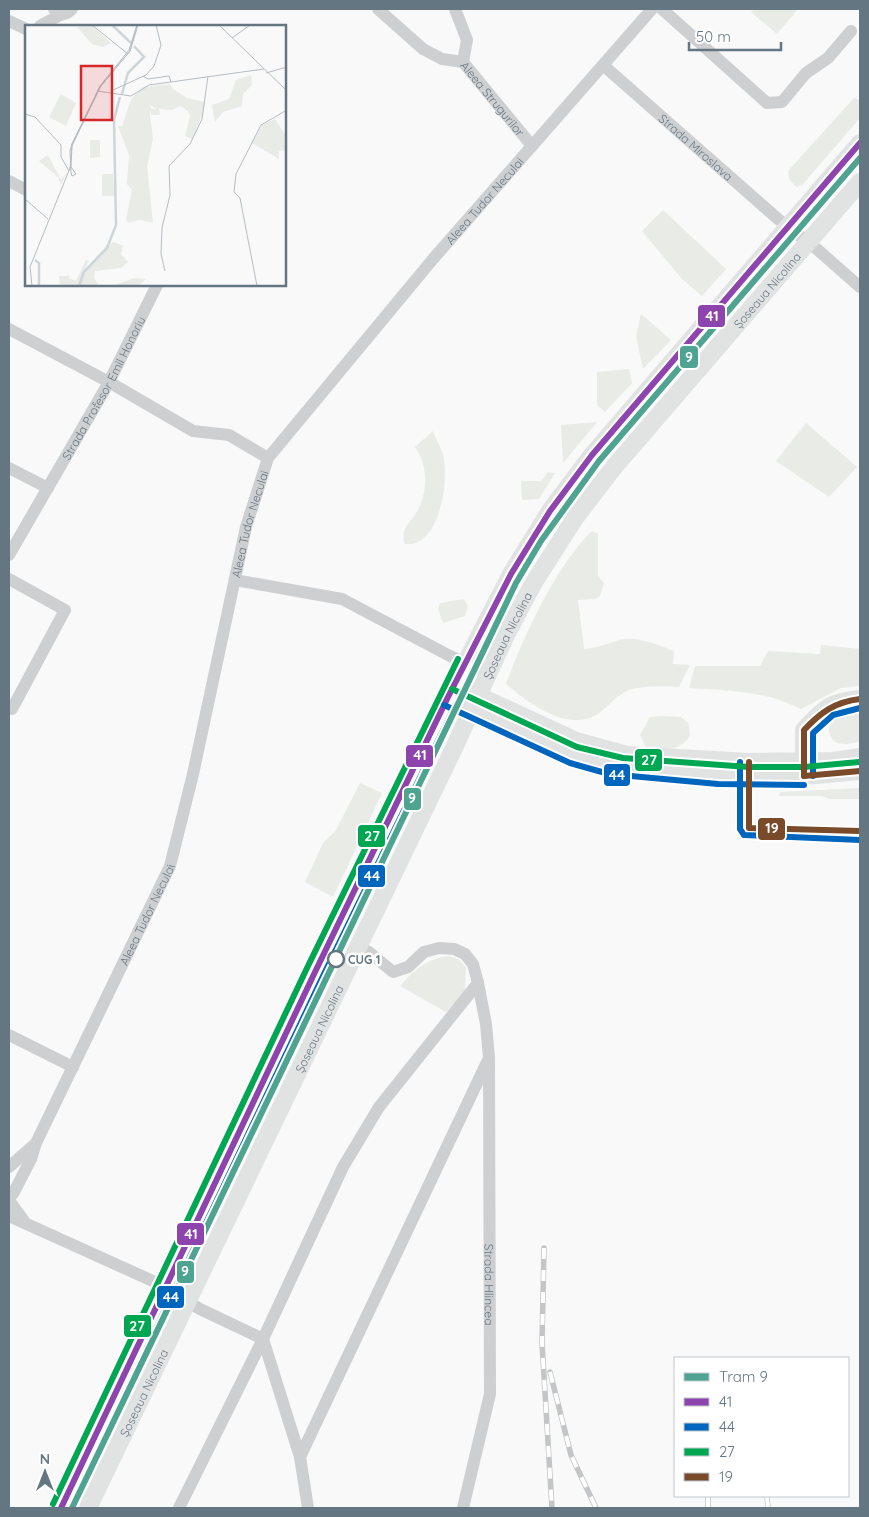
<svg xmlns="http://www.w3.org/2000/svg" width="869" height="1517" viewBox="0 0 869 1517" font-family="Quicksand,sans-serif">
<style>
.green{fill:#e8ebe6}
.lines{fill:none;stroke-linecap:round;stroke-linejoin:round}
.street{stroke:#cecfd0;stroke-width:12}
.secondary{stroke:#e1e2e2;stroke-width:18}
.rail-casing{stroke:#c3c5c6;stroke-width:5.5}
.rail{stroke:#fff;stroke-width:4;stroke-dasharray:11;stroke-linecap:butt}
.bus-1-casing{stroke:#fff;stroke-width:10}
.bus-2-casing{stroke:#fff;stroke-width:10}
.bus-3-casing{stroke:#fff;stroke-width:10}
.bus-4-casing{stroke:#fff;stroke-width:10}
.bus-1{stroke:#8e44ad;stroke-width:6}
.bus-2{stroke:#0065bd;stroke-width:6}
.bus-3{stroke:#00a651;stroke-width:6}
.bus-4{stroke:#7a4b2a;stroke-width:6}
.tram-1-casing{stroke:#fff;stroke-width:10}
.tram-1{stroke:#4ea391;stroke-width:6}
.stop-dot{fill:#fff;stroke:#657683;stroke-width:2.5}
.labels{text-anchor:middle;dominant-baseline:central;stroke-width:5;stroke-linejoin:round;paint-order:stroke}
.street-label{font-size:12px;fill:#657683;stroke:#fff}
.stop-label{font-size:12px;font-weight:bold;fill:#657683;stroke:#fff;text-anchor:start}
.inset-river{fill:none;stroke:#ced6d9;stroke-width:2.5}
.inset-road{fill:none;stroke:#b5bdc3;stroke-width:1}
.view{fill:#d62828;fill-opacity:0.15;stroke:#d62828;stroke-width:2.5}
.inset-edge{fill:none;stroke:#657683;stroke-width:2.5}
.line-badge{stroke:#fff;stroke-width:2}
.badge-label{font-size:14px;text-anchor:middle;font-weight:bold;fill:#fff}
</style>
<rect width="100%" height="100%" fill="#f9f9f9"/>
<!-- green -->
<g class="green">
<polygon points="754,9 798,9 777,34 751,12"/>
<polygon points="854,98 860,100 860,118 802,185 796,187 789,179 788,171"/>
<polygon points="663,210 726,269 702,296 682,279 642,231"/>
<polygon points="641,314 671,340 643,369 636,336"/>
<polygon points="629,369 632,383 605,412 597,405 597,372"/>
<polygon points="597,422 563,463 561,425"/>
<polygon points="806,423 857,467 829,497 776,461"/>
<path d="M 433,431 C 436,440 443,450 444,460 C 448,485 439,548 405,544 C 399,528 412,522 418,510 C 428,491 428,465 415,447 Z"/>
<polygon points="548,472 555,473 539,499 522,500 521,481 541,481"/>
<path d="M 592,531 L 598,534 L 598,576 L 604,583 L 600,596 L 595,599 L 578,600 L 584,649 C 597,648 607,644 619,640 C 637,635 658,645 674,651 L 673,664 L 690,665 L 679,687 C 663,687 644,685 629,690 C 614,696 605,712 592,717 C 562,729 528,702 506,684 C 524,636 555,567 592,531 Z"/>
<polygon points="464,599 468,606 465,616 443,623 438,609 440,603"/>
<path d="M 821,645 L 860,649 L 860,686 L 841,688 L 801,709 C 763,690 730,691 689,688 L 695,666 L 760,666 L 768,651 L 820,654 Z"/>
<path d="M 860,709 L 860,742 C 855,742 849,745 844,744 C 826,743 826,725 835,714 Z"/>
<path d="M 661,716 L 681,717 L 689,724 L 690,736 C 679,752 664,750 646,747 L 640,735 L 650,717 Z"/>
<polygon points="360,783 382,793 333,897 305,882 323,843 336,830"/>
<polygon points="860,788 860,799 830,799 822,796 779,796 780,792"/>
<path d="M 449,956 L 458,959 L 466,967 L 465,992 L 446,1012 L 400,986 C 413,971 428,958 449,956 Z"/>
</g>
<g class="lines">
<!-- street -->
<g class="street">
<polyline points="54,9 60,15 67,13 72,9"/>
<path id="s1" d="M 378,9 L 423,49 L 442,59 L 463,62 L 532,146"/>
<polyline points="455,9 467,40 463,62"/>
<polyline points="662,9 767,103 782,102 806,73 828,58 851,31"/>
<polyline points="9,21 26,29"/>
<polyline points="40,26 60,15"/>
<path id="s2" d="M 603,65 L 778,219 L 818,250 L 860,287"/>
<polyline points="9,181 26,190"/>
<polyline points="9,329 109,382 193,431 229,435 268,458"/>
<polyline points="9,468 48,488"/>
<path id="s3" d="M 9,555 L 109,382 L 157,285"/>
<polyline points="9,579 65,610 12,709"/>
<polyline points="235,580 342,599 450,656 488,673"/>
<path id="s4" d="M 357,946 L 369,952 L 393,972 L 408,967 L 424,952 L 439,948 L 454,949 L 465,954 L 473,964 L 478,983 L 486,1024 L 489,1058 L 490,1394 L 463,1508"/>
<polyline points="9,1035 73,1067"/>
<polyline points="9,1167 34,1145"/>
<path id="s5" d="M 13,1194 L 31,1159 L 36,1143 L 170,866 L 193,774 L 246,527 L 268,458 L 433,259 L 652,9"/>
<polyline points="11,1203 24,1221"/>
<polyline points="9,1216 155,1282 200,1309 263,1339 300,1457 308,1508"/>
<polyline points="300,1457 487,1062"/>
<polyline points="179,1508 263,1339 343,1167 379,1107 478,983"/>
</g>
<!-- secondary -->
<g class="secondary">
<polyline points="455,685 576,741 627,755 749,762 833,761 860,757"/>
<polyline points="462,703 574,755 622,767 749,776 804,776 860,771"/>
<path d="M 804,773 L 804,730 C 823,709 831,701 860,699"/>
<polyline points="61,1508 234,1147 315,972 448,697 511,574 550,511 592,455 860,143"/>
<path id="s6" d="M 88,1508 L 454,748 L 506,635 L 533,584 L 575,518 L 614,467 L 860,182"/>
</g>
<!-- rail casing -->
<g class="rail-casing">
<g id="rail">
<polyline points="544,1248 542,1343 552,1508"/>
<polyline points="550,1372 571,1455 596,1508"/>
<polyline points="708,1496 708,1508"/>
<polyline points="767,1496 768,1508"/>
</g>
</g>
<!-- rail -->
<use href="#rail" class="rail"/>
<!-- bus-1 casing -->
<g class="bus-1-casing">
<polyline id="bus-1" points="61,1508 315,972 448,697 511,574 550,511 592,455 860,143"/>
</g>
<!-- bus-2 casing -->
<g class="bus-2-casing">
<g id="bus-2">
<polyline points="444,705 570,763 609,774 718,784 804,785"/>
<polyline points="740,762 740,829 744,835 860,840"/>
<polyline points="813,776 813,733 833,715 860,708"/>
<polyline points="71,1508 323,976 474,667"/>
</g>
</g>
<!-- bus-3 casing -->
<g class="bus-3-casing">
<g id="bus-3">
<polyline points="452,689 577,747 623,758 749,767 804,767 859,762"/>
<polyline points="53,1504 307,968 458,659"/>
</g>
</g>
<!-- bus-4 casing -->
<g class="bus-4-casing">
<g id="bus-4">
<polyline points="749,762 749,828 860,831"/>
<path d="M 804,776 L 804,730 C 821,712 835,702 860,699"/>
<polyline points="804,776 860,771"/>
</g>
</g>
<!-- bus-1 -->
<use href="#bus-1" class="bus-1"/>
<!-- bus-2 -->
<use href="#bus-2" class="bus-2"/>
<!-- bus-3 -->
<use href="#bus-3" class="bus-3"/>
<!-- bus-4 -->
<use href="#bus-4" class="bus-4"/>
<!-- tram-1 casing -->
<g class="tram-1-casing">
<polyline id="tram-1" points="72,1508 516,583 541,541 599,461 860,158"/>
</g>
<!-- tram-1 -->
<use href="#tram-1" class="tram-1"/>
</g>
<!-- markers -->
<circle class="stop-dot" cx="336" cy="959" r="8"/>
<g class="labels">
<!-- street labels -->
<g class="street-label">
<text stroke="none"><textPath href="#s1" startOffset="150">Aleea Strugurilor</textPath></text>
<text stroke="none"><textPath href="#s2" startOffset="124">Strada Miroslava</textPath></text>
<text stroke="none"><textPath href="#s5" startOffset="1120">Aleea Tudor Neculai</textPath></text>
<text stroke="none"><textPath href="#s6" startOffset="1402">Șoseaua Nicolina</textPath></text>
<text stroke="none"><textPath href="#s3" startOffset="192">Strada Profesor Emil Honoriu</textPath></text>
<text stroke="none"><textPath href="#s5" startOffset="715">Aleea Tudor Neculai</textPath></text>
<text stroke="none"><textPath href="#s6" startOffset="968">Șoseaua Nicolina</textPath></text>
<text stroke="none"><textPath href="#s5" startOffset="310">Aleea Tudor Neculai</textPath></text>
<text stroke="none"><textPath href="#s6" startOffset="532">Șoseaua Nicolina</textPath></text>
<text stroke="none"><textPath href="#s4" startOffset="460">Strada Hlincea</textPath></text>
<text stroke="none"><textPath href="#s6" startOffset="128">Șoseaua Nicolina</textPath></text>
</g>
<!-- stop labels -->
<g class="stop-label">
<text x="348" y="959">CUG 1</text>
</g>
</g>
<!-- overview -->
<g transform="translate(25 25)">
<rect width="261" height="261" fill="#f9f9f9"/>
<path d="M 66,0 L 86,18 L 78,22 L 67,19 L 52,2 ZM 226,50 L 227,60 L 218,69 L 217,81 L 198,87 L 190,97 L 187,80 L 204,74 L 211,55 ZM 145,59 L 148,64 L 162,73 L 180,77 L 178,88 L 167,114 L 160,111 L 165,91 L 163,86 L 155,81 L 148,85 L 134,84 L 135,90 L 126,90 L 126,84 L 132,84 L 125,80 L 126,83 L 125,90 L 128,114 L 122,141 L 128,198 L 115,195 L 103,198 L 101,194 L 107,165 L 102,159 L 104,130 L 93,101 L 97,101 L 106,74 L 118,62 ZM 36,69 L 51,78 L 41,101 L 24,92 ZM 250,94 L 261,111 L 261,125 L 254,126 L 254,134 L 227,118 L 237,100 ZM 65,115 L 75,115 L 75,132 L 65,133 ZM 23,130 L 36,155 L 42,147 L 36,160 L 33,152 L 14,136 ZM 77,149 L 88,149 L 89,167 L 92,171 L 77,171 ZM 89,217 L 98,221 L 96,229 L 103,237 L 96,243 L 70,246 L 69,253 L 74,261 L 35,261 L 34,251 L 43,251 L 43,248 L 44,253 L 51,256 L 61,235 L 64,236 L 59,246 L 81,221 ZM 109,253 L 121,254 L 113,261 L 87,261 Z" fill="#e8ebe6"/>
<path class="inset-river" d="M 87,0 L 106,18M 97,69 L 103,48 L 119,32 L 109,21M 10,235 L 14,238 L 14,261M 54,261 L 59,247 L 82,223 L 91,200 L 89,95 L 95,72"/>
<path class="inset-road" d="M 67,0 L 103,29M 112,0 L 105,26 L 100,32 L 76,61 L 47,119 L 46,142 L 51,149 L 47,151 L 46,148 L 45,126 L 47,119 L 75,61 L 104,25 ZM 194,0 L 262,66M 207,13 L 225,0M 241,48 L 262,42M 118,51 L 123,54 L 144,51 L 146,57M 72,66 L 106,71 L 124,60 L 239,44M 86,66 L 121,50 L 129,41 L 136,20 L 131,0M 0,89 L 10,92 L 36,120 L 36,132 L 44,146M 0,174 L 23,194M 140,246 L 136,229 L 137,203 L 145,170 L 144,141 L 165,119 L 177,94 L 183,51M 7,261 L 5,242 L 45,143 L 47,121 L 75,62 L 105,26 L 113,0M 232,261 L 215,173 L 209,167 L 211,149 L 236,100 L 262,85"/>
<path class="view" d="M 56,41 L 87,41 L 87,95 L 56,95 Z"/>
<rect width="261" height="261" class="inset-edge"/>
</g>
<g class="line-badge">
<rect x="697" y="304" width="29" height="24" rx="5" fill="#8e44ad"/>
<rect x="679" y="345" width="20" height="24" rx="5" fill="#4ea391"/>
<rect x="405" y="744" width="29" height="24" rx="5" fill="#8e44ad"/>
<rect x="634" y="748" width="29" height="24" rx="5" fill="#00a651"/>
<rect x="603" y="763" width="28" height="24" rx="5" fill="#0065bd"/>
<rect x="403" y="787" width="19" height="24" rx="5" fill="#4ea391"/>
<rect x="757" y="817" width="29" height="24" rx="5" fill="#7a4b2a"/>
<rect x="357" y="824" width="29" height="24" rx="5" fill="#00a651"/>
<rect x="357" y="864" width="29" height="24" rx="5" fill="#0065bd"/>
<rect x="176" y="1222" width="29" height="24" rx="5" fill="#8e44ad"/>
<rect x="176" y="1260" width="19" height="24" rx="5" fill="#4ea391"/>
<rect x="156" y="1285" width="29" height="24" rx="5" fill="#0065bd"/>
<rect x="123" y="1314" width="29" height="24" rx="5" fill="#00a651"/>
</g>
<g class="badge-label">
<text x="712" y="321">41</text>
<text x="689" y="362">9</text>
<text x="420" y="760">41</text>
<text x="649" y="765">27</text>
<text x="617" y="780">44</text>
<text x="412" y="803">9</text>
<text x="772" y="833">19</text>
<text x="372" y="841">27</text>
<text x="372" y="881">44</text>
<text x="191" y="1239">41</text>
<text x="185" y="1276">9</text>
<text x="171" y="1302">44</text>
<text x="137" y="1331">27</text>
</g>
<!-- border -->
<rect width="869" height="1517" fill="none" stroke="#657683" stroke-width="20"/>
<!-- legend -->
<rect x="674" y="1357" width="175" height="140" fill="#ffffff" stroke="#c1c8cd"/>
<rect x="684" y="1373" width="25" height="8" fill="#4ea391" stroke="#c1c8cd"/>
<text x="719" y="1382" font-size="15" fill="#657683">Tram 9</text>
<rect x="684" y="1398" width="25" height="8" fill="#8e44ad" stroke="#c1c8cd"/>
<text x="719" y="1407" font-size="15" fill="#657683">41</text>
<rect x="684" y="1423" width="25" height="8" fill="#0065bd" stroke="#c1c8cd"/>
<text x="719" y="1432" font-size="15" fill="#657683">44</text>
<rect x="684" y="1448" width="25" height="8" fill="#00a651" stroke="#c1c8cd"/>
<text x="719" y="1457" font-size="15" fill="#657683">27</text>
<rect x="684" y="1473" width="25" height="8" fill="#7a4b2a" stroke="#c1c8cd"/>
<text x="719" y="1482" font-size="15" fill="#657683">19</text>
<!-- north arrow -->
<g transform="translate(45 1472)" stroke="#ffffff" stroke-width="4" paint-order="stroke">
<path d="M0-4L9 19L0 12L-9 19Z" fill="#657683"/>
<text y="-8" font-size="14" font-weight="bold" text-anchor="middle" fill="#657683">N</text>
</g>
<!-- scale -->
<path d="M689 42v8h92v-8" fill="none" stroke="#657683" stroke-width="2.5"/>
<text x="696" y="42" font-size="15" fill="#657683" stroke="#ffffff" stroke-width="4" paint-order="stroke">50 m</text>
</svg>
